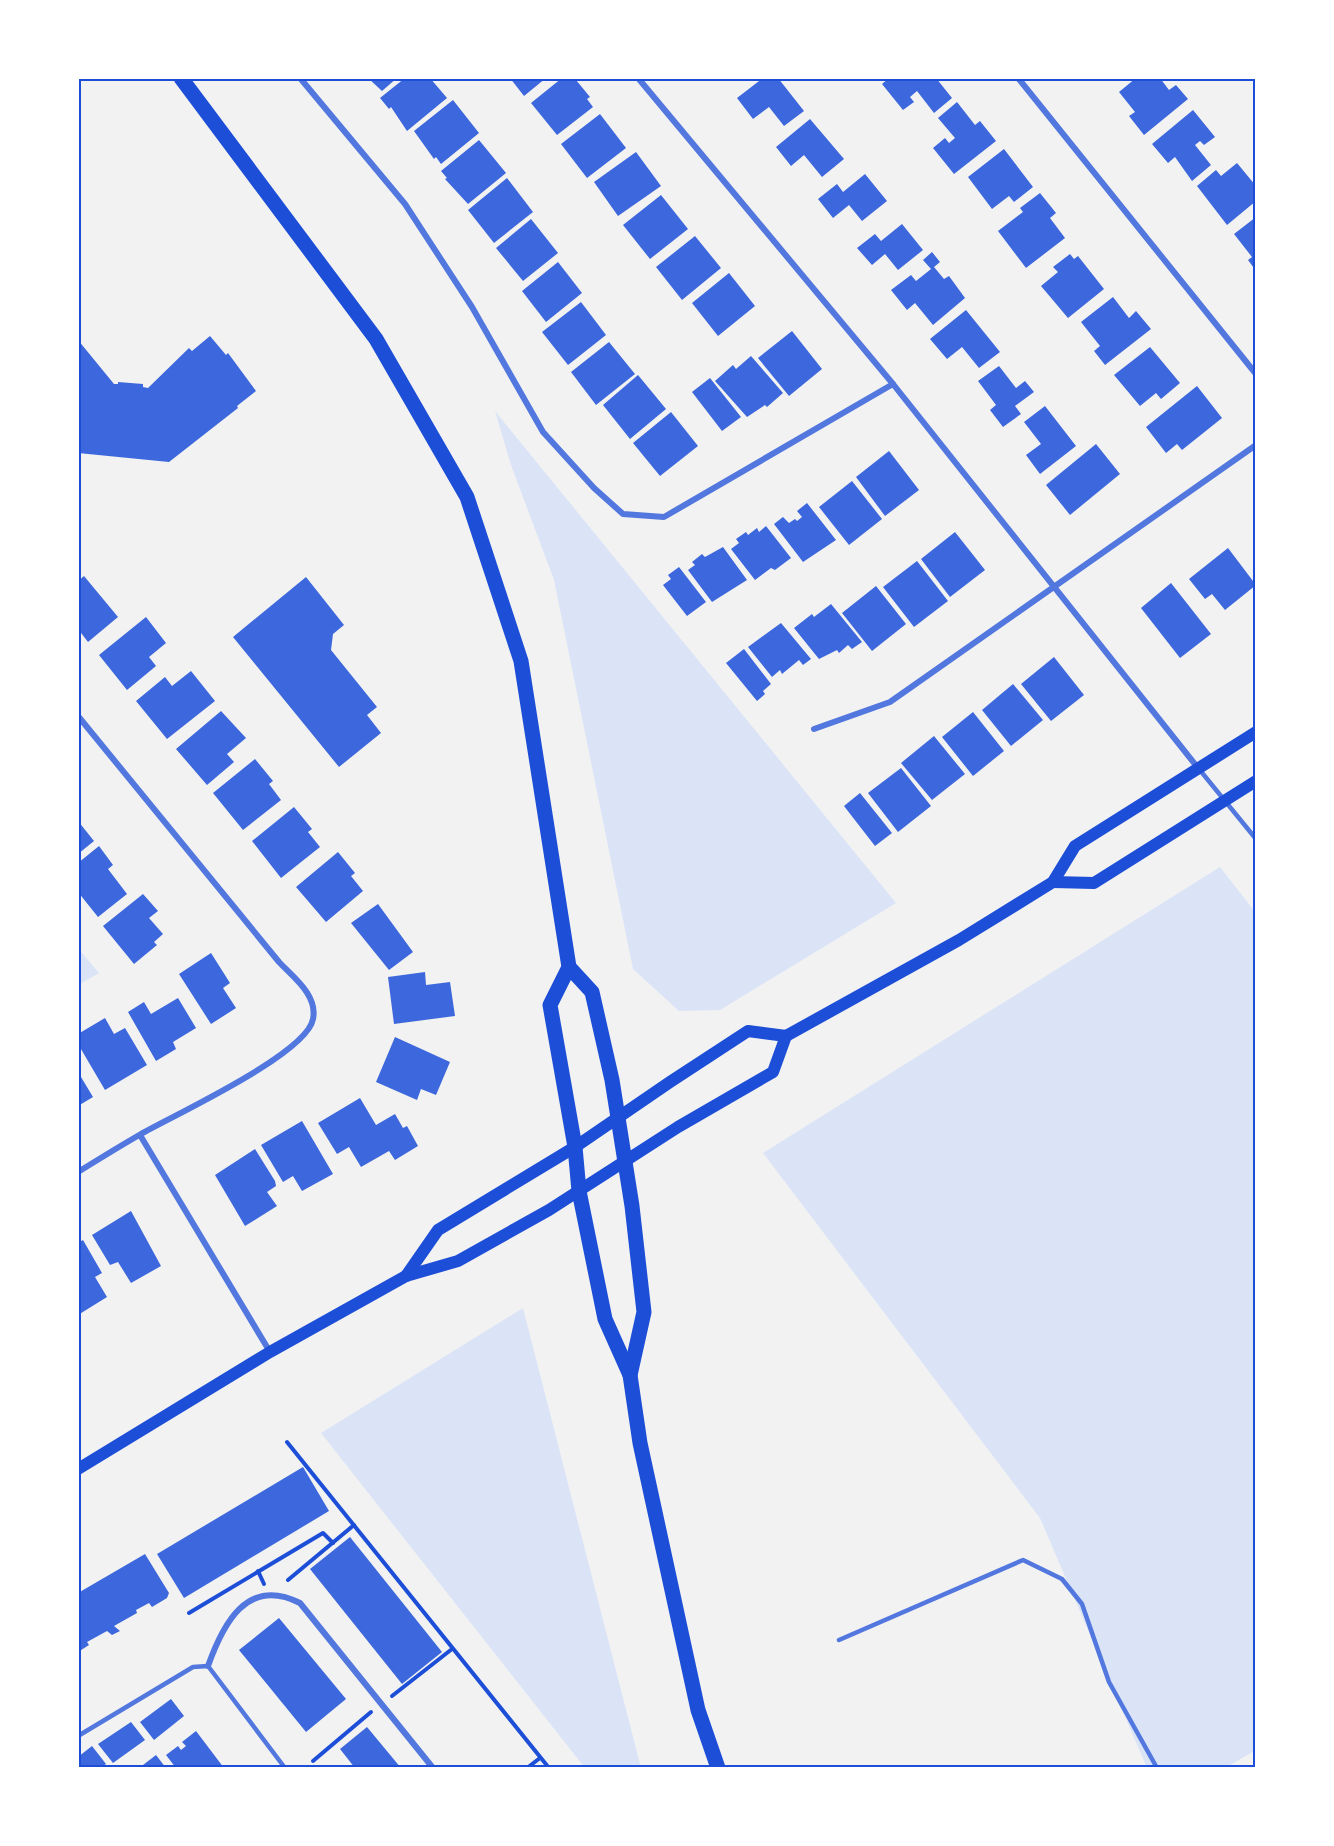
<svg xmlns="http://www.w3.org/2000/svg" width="1334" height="1846" viewBox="0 0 1334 1846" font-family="Helvetica,sans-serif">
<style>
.green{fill:#dbe4f7}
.building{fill:#3d67dc}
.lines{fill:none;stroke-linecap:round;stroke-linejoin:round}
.path{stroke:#1d4ed8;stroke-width:4}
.service{stroke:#5277de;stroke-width:4.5}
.minor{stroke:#5277de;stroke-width:6}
.secondary{stroke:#1d4ed8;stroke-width:12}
.primary{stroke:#1d4ed8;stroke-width:15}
.neatline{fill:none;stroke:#1d4ed8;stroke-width:2}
</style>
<rect width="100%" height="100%" fill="#f2f2f2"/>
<!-- green -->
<g class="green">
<polygon points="495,411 896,903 720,1010 679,1011 633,969 554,580 511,465"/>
<polygon points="1220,867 1256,913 1256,1750 1225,1768 1147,1768 1040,1518 763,1153"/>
<polygon points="78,948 99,973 78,985"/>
<polygon points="523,1308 641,1768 585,1768 321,1433"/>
</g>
<!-- building -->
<g class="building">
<polygon points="368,78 397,78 382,91"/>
<polygon points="405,78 430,78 447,98 407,131 391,107 389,109 380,98"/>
<polygon points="510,78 546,78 524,96"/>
<polygon points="562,78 571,78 574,81 576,80 590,97 587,99 593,107 557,135 531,103"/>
<polygon points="763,78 778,78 804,111 784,126 769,107 753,119 737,98"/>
<polygon points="889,78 936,78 952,98 934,113 917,91 910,97 914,102 903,110 882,84"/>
<polygon points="1136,78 1160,78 1169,90 1176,85 1188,99 1144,135 1129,116 1135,112 1119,92"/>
<polygon points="453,100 479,133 441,164 436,157 434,159 414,131"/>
<polygon points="957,102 975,125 980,121 996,141 954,174 933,148 945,138 949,143 955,138 938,118"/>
<polygon points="1193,110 1215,137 1204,145 1200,141 1195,145 1211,165 1192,181 1175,157 1168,163 1152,144"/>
<polygon points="600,114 626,148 587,178 561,144"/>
<polygon points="810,119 844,159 822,177 804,155 791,166 776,147"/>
<polygon points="479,140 506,173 468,204 445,179 447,178 441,171"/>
<polygon points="1004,149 1033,187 1014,202 1009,196 992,209 968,177"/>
<polygon points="636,152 661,186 618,216 594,182"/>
<polygon points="1237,163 1256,186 1256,201 1227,225 1197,186 1216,170 1221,176"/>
<polygon points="865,174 887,201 862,221 849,205 833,218 818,199 837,184 843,192"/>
<polygon points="507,178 533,212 494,243 468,210"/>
<polygon points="1040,193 1056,213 1050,218 1065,238 1026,268 998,231 1023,212 1020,208"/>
<polygon points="661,195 688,229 650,259 623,225"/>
<polygon points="1256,217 1256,271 1248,260 1252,257 1234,234"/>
<polygon points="531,219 558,253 523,281 496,248"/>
<polygon points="902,224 923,250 898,270 885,254 872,265 857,248 875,234 881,241"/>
<polygon points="695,236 721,268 682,300 656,267"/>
<polygon points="932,252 940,262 934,267 944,279 949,276 965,298 933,325 915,303 907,310 891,290 911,275 916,281 931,269 923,260"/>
<polygon points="1070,254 1074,259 1078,256 1104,289 1068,318 1041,286 1058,272 1053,267"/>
<polygon points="558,262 582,293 546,322 522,291"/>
<polygon points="729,273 755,306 718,336 692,303"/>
<polygon points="1113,297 1129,318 1136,311 1151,329 1105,365 1094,351 1100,346 1081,322"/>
<polygon points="581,302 606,335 568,365 542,332"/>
<polygon points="966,310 1000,352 979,368 962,347 947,359 930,339"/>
<polygon points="792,331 822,369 789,396 758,358"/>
<polygon points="210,336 226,355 228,353 256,391 237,406 238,408 169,462 78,453 78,340 114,384 118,384 118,382 143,384 143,387 148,388 189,348 192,351"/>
<polygon points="609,342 635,374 596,405 571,372"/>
<polygon points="1150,347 1180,383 1161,399 1156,393 1140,406 1114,375"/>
<polygon points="751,356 783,393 767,407 765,405 747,417 715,381 733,365 736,369"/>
<polygon points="999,366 1016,388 1025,381 1034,392 1015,406 1021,414 1003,427 990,410 996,405 978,381"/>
<polygon points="638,375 666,409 630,439 603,405"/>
<polygon points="710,378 741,417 722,431 692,392"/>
<polygon points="1197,386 1222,418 1182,450 1177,444 1166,453 1146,427"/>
<polygon points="1045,406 1076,446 1040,474 1026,455 1041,444 1024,422"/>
<polygon points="671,412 698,446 660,476 633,443"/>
<polygon points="1096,444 1120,474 1070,515 1046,485"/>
<polygon points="889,451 919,490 885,516 856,477"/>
<polygon points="852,481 882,519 849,545 819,507"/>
<polygon points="807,503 836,540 803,562 774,524 783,517 789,523 795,519 797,521 802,517 797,511"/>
<polygon points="766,526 791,558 775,570 771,568 755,580 731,549 739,543 736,539 746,532 748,535 757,528 759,532"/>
<polygon points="955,532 985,570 950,597 921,559"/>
<polygon points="723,547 747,580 712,602 688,570 695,565 692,562 702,554 705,557"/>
<polygon points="1228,548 1256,585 1225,610 1212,594 1205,599 1189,579"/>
<polygon points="917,561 948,601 914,627 883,587"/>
<polygon points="679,567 706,602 687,616 663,585 671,579 668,575"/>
<polygon points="84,576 118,617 88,642 78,629 78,581"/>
<polygon points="306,577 344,625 333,634 331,650 377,707 367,715 381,733 339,767 233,637"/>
<polygon points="1171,583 1211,634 1180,658 1141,608"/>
<polygon points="876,586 906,624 872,651 842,613"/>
<polygon points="831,604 862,642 852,649 848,645 839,653 837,650 819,659 794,628 812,614 814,617"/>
<polygon points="146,617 166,643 149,657 156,666 127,690 99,655"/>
<polygon points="781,623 811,659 803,665 799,660 782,674 780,670 772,677 748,647"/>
<polygon points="744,649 771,684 763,691 765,694 757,701 726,663"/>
<polygon points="1054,657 1084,695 1051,721 1021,684"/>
<polygon points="191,671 215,701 167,739 136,701 165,677 172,686"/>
<polygon points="1013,684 1043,720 1011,746 982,710"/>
<polygon points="221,711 246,738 227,754 234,762 207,785 176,749"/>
<polygon points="973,712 1004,751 973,776 942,737"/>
<polygon points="934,736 965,774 932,800 901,763"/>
<polygon points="255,759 273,781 269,784 281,800 243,830 213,793"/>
<polygon points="901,768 931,806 898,832 868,793"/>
<polygon points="860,793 892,833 875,846 844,806"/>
<polygon points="294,807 312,829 308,832 320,847 281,878 252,841"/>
<polygon points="78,821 94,841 78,854"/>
<polygon points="99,846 113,865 108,869 127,894 98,917 78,892 78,863"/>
<polygon points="338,852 355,873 351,876 363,891 326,922 296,887"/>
<polygon points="143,894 158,911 149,918 163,934 154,942 157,945 134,964 103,926"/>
<polygon points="378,904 413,952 389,970 351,923"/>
<polygon points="211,953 230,983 223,988 236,1008 211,1024 179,974"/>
<polygon points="425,972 426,985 450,982 455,1016 394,1024 388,977"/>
<polygon points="178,998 196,1028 173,1042 176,1049 156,1061 128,1012 144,1002 151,1014"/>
<polygon points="105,1018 114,1034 125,1028 147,1065 105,1090 78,1044 78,1034"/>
<polygon points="395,1037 450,1062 436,1095 421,1089 417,1100 376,1082"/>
<polygon points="78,1072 93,1097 78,1106"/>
<polygon points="360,1098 376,1125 395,1114 403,1128 407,1126 418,1146 395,1160 389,1151 361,1167 349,1147 337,1154 318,1123"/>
<polygon points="302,1121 333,1174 302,1191 293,1176 283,1182 261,1145"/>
<polygon points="255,1149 275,1181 276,1186 267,1192 277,1206 245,1226 215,1175"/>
<polygon points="131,1211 161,1266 131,1283 118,1262 110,1265 92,1235"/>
<polygon points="83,1240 102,1273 95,1277 107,1297 78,1315 78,1243"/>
<polygon points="303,1467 329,1511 184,1598 157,1554"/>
<polygon points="350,1537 442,1652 402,1684 310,1569"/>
<polygon points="145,1554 169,1593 167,1598 152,1607 149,1603 136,1610 137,1613 114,1626 120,1631 112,1635 107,1631 87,1642 89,1645 78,1652 78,1593"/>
<polygon points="279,1618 346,1699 306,1732 239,1650"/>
<polygon points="171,1699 184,1716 154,1740 140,1722"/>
<polygon points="131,1722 145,1740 113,1763 98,1744"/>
<polygon points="367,1727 401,1768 355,1768 340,1749"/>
<polygon points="196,1731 224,1768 176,1768 166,1755 178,1746 181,1750 186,1746 182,1742"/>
<polygon points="92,1746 106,1764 101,1768 78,1768 78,1757"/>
<polygon points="156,1755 166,1768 146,1768 143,1765"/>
</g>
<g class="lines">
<!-- path -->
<g class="path">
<polyline points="287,1442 549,1768"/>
<polyline points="258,1571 264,1584"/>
<polyline points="288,1580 354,1525"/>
<polyline points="189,1613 323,1533 333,1543"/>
<polyline points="392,1696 452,1649"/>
<polyline points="313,1761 371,1712"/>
<polyline points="527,1768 540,1758"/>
</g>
<!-- service -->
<g class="service">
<polyline points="1199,769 1256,839"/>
<polyline points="839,1640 1023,1560 1062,1579 1082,1604 1109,1682 1157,1768"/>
<polyline points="78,1736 193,1667 208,1666 285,1768"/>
</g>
<!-- minor -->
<g class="minor">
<polyline points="300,78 405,204 472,307 543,432 594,488 623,514 664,517 893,384"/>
<polyline points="638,78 893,384 1198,768"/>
<polyline points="1018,78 1256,374"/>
<path d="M 78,716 L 279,962 C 293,977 318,995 313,1019 C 307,1054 174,1115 141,1134 C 120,1146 99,1159 78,1172"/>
<polyline points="814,729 890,702 1256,445"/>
<polyline points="140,1135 270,1352"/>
<path d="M 208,1666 C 223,1624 247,1576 300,1603 L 433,1768"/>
</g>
<!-- secondary -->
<g class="secondary">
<polyline points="1053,882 1094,883 1256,781"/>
<polyline points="406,1276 438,1230 575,1147 670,1082 748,1031 786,1036 959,940 1053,882 1075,846 1256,732"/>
<polyline points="78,1469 270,1352 406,1276 458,1261 549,1210 678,1127 773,1072 786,1036"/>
</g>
<!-- primary -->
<g class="primary">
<polyline points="181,78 376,339 467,497 521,661 569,967 592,992 612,1080 632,1206 644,1312 630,1375"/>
<polyline points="569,967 550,1005 575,1147 579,1191 605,1319 630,1375 640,1443 698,1710 718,1768"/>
</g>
</g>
<!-- border -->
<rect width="1334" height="1846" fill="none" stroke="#ffffff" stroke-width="159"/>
<rect x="80" y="80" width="1174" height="1686" class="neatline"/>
</svg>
